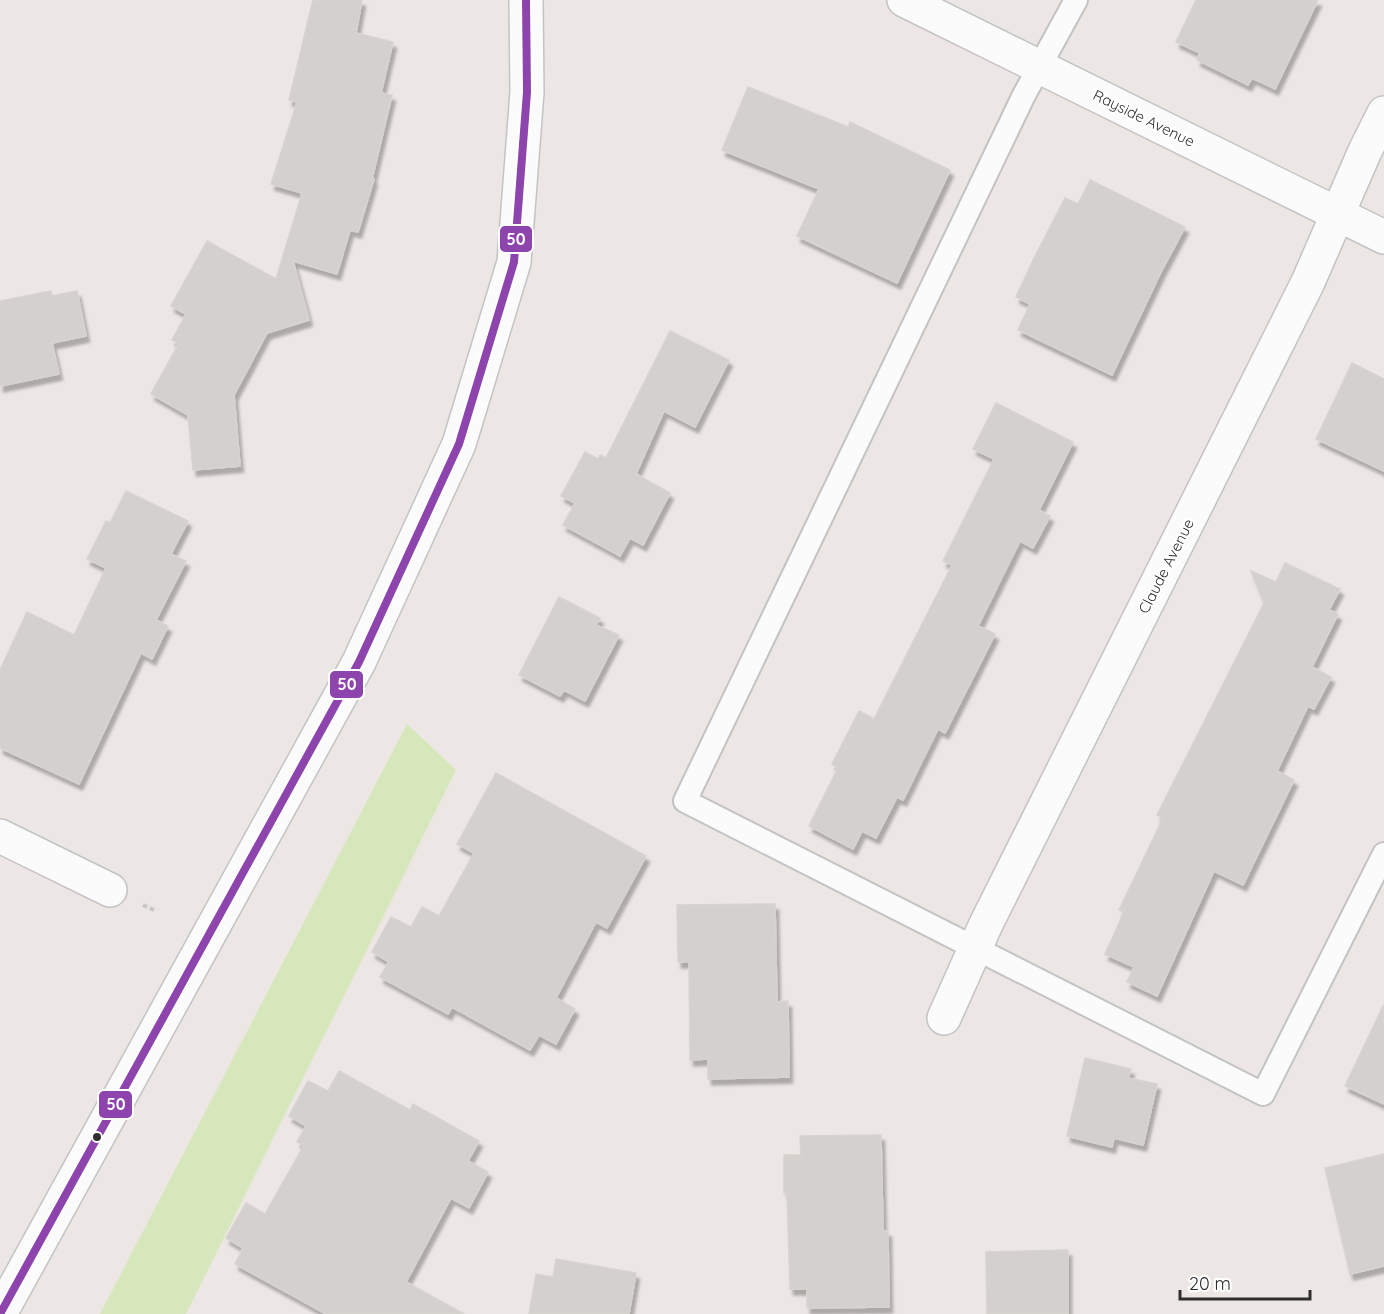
<svg xmlns="http://www.w3.org/2000/svg" width="1384" height="1314" viewBox="0 0 1384 1314" font-family="Quicksand,sans-serif">
<style>
.green{fill:#d6e7bc}
.building{fill:#d3d0cd;stroke:#d7d3d0;stroke-width:1.5;filter:url(#shadow)}
.lines{fill:none;stroke-linecap:round;stroke-linejoin:round}
.service-casing{stroke:#c4c3c3;stroke-width:26}
.minor-casing{stroke:#c4c3c3;stroke-width:36}
.secondary-casing{stroke:#c4c3c3;stroke-width:36}
.path{stroke:#c8c7c7;stroke-width:4;stroke-dasharray:4.5 3;stroke-linecap:butt}
.service{stroke:#fcfbfb;stroke-width:22}
.minor{stroke:#fcfbfb;stroke-width:33}
.secondary{stroke:#fcfbfb;stroke-width:33}
.bus-1-casing{stroke:#fff;stroke-width:12}
.bus-1{stroke:#8e44ad;stroke-width:8}
.bus-dot{fill:#2e2e2e;stroke:#fff;stroke-width:2}
.labels{text-anchor:middle;dominant-baseline:central;stroke-width:4.5;stroke-linejoin:round;paint-order:stroke}
.street-label{font-size:15px;fill:#2e2e2e;stroke:#fff}
.line-badge{stroke:#fff;stroke-width:2}
.badge-label{font-size:16px;text-anchor:middle;font-weight:bold;fill:#fff}
</style>
<defs>
<filter id="shadow"><feDropShadow dx="3.5" dy="6" stdDeviation="1.5" flood-color="#0004"/></filter>
</defs>
<rect width="100%" height="100%" fill="#ece7e4"/>
<!-- green -->
<polygon class="green" points="407,724 456,770 186,1314 100,1314"/>
<!-- building -->
<g class="building">
<polygon points="313,0 362,0 356,33 393,42 381,93 392,95 372,179 374,179 358,232 350,230 337,274 293,261 309,320 267,333 234,395 240,466 193,470 188,415 151,394 179,343 172,340 186,314 171,306 207,241 276,279 302,193 271,184 297,102 289,100"/>
<polygon points="1196,0 1318,0 1275,89 1252,78 1248,85 1197,60 1200,53 1176,42"/>
<polygon points="748,87 848,127 850,122 950,170 897,283 797,236 819,189 722,150"/>
<polygon points="1090,180 1185,227 1161,272 1112,375 1018,330 1030,304 1016,297 1033,260 1065,198 1078,204"/>
<polygon points="51,291 52,296 77,291 86,336 52,343 59,374 0,386 0,301"/>
<polygon points="670,331 729,360 695,427 664,411 636,474 670,493 643,545 630,538 620,556 563,525 575,503 561,496 585,452 598,459 600,455 606,458"/>
<polygon points="1352,363 1384,379 1384,471 1316,439"/>
<polygon points="996,403 1073,442 1039,510 1050,516 1033,548 1020,541 978,626 995,634 945,733 938,729 903,800 897,797 876,838 862,831 853,849 809,826 838,768 832,764 859,711 874,719 952,565 943,561 994,459 973,449"/>
<polygon points="126,491 188,521 171,554 186,561 156,620 168,626 152,659 141,653 79,784 0,748 0,670 27,612 74,635 106,568 87,559 106,521 110,523"/>
<polygon points="1285,563 1340,589 1329,610 1338,614 1312,667 1331,677 1314,709 1308,706 1277,771 1294,780 1243,885 1214,871 1157,996 1127,982 1134,967 1105,954 1124,912 1119,910 1163,818 1157,815 1264,603 1251,571 1276,582"/>
<polygon points="559,597 600,618 596,625 619,635 585,701 564,690 560,696 519,675"/>
<polygon points="496,773 646,856 607,928 596,922 556,998 575,1009 556,1044 539,1035 530,1050 452,1007 448,1014 380,977 389,962 372,952 391,917 411,927 422,907 439,916 474,853 457,844"/>
<polygon points="775,904 777,1002 788,1001 789,1077 708,1079 708,1059 690,1060 689,962 678,962 677,905"/>
<polygon points="1384,1004 1384,1104 1345,1086"/>
<polygon points="1085,1058 1131,1069 1128,1078 1157,1084 1143,1145 1114,1138 1112,1147 1067,1136"/>
<polygon points="339,1071 410,1110 413,1104 479,1141 468,1161 488,1172 469,1208 451,1198 406,1282 464,1314 326,1314 235,1264 243,1248 226,1238 246,1203 265,1214 304,1145 297,1142 306,1126 289,1116 308,1081 328,1091"/>
<polygon points="881,1135 883,1231 888,1231 889,1307 807,1308 807,1289 790,1289 787,1193 784,1193 784,1155 801,1155 800,1136"/>
<polygon points="1384,1154 1384,1266 1350,1274 1325,1168"/>
<polygon points="1068,1250 1068,1314 987,1314 986,1252"/>
<polygon points="556,1259 636,1273 629,1314 529,1314 536,1274 553,1277"/>
</g>
<g class="lines">
<!-- service casing -->
<g class="service-casing">
<polyline id="service" points="1076,0 1024,95 685,801 1263,1094 1384,854"/>
</g>
<!-- minor casing -->
<g class="minor-casing">
<g id="minor">
<polyline points="904,0 1384,237"/>
<polyline points="0,836 110,890"/>
<polyline points="944,1018 986,924 1308,282 1365,151 1384,113"/>
</g>
</g>
<!-- secondary casing -->
<g class="secondary-casing">
<polyline id="secondary" points="0,1314 359,662 459,444 514,262 527,92 526,0"/>
</g>
<!-- path -->
<polyline class="path" points="143,905 154,910"/>
<!-- service -->
<use href="#service" class="service"/>
<!-- minor -->
<use href="#minor" class="minor"/>
<!-- secondary -->
<use href="#secondary" class="secondary"/>
<!-- bus-1 casing -->
<g class="bus-1-casing">
<polyline id="bus-1" points="0,1314 359,662 459,444 514,262 527,92 526,0"/>
</g>
<!-- bus-1 -->
<use href="#bus-1" class="bus-1"/>
</g>
<!-- markers -->
<circle class="bus-dot" cx="97" cy="1137" r="5"/>
<g class="labels">
<!-- street labels -->
<g class="street-label">
<text transform="translate(1144 118) rotate(26)">Rayside Avenue</text>
<text transform="translate(1166 566) rotate(-63)">Claude Avenue</text>
</g>
</g>
<g class="line-badge">
<rect x="499" y="225" width="34" height="28" rx="6" fill="#8e44ad"/>
<rect x="329" y="670" width="35" height="29" rx="6" fill="#8e44ad"/>
<rect x="98" y="1090" width="35" height="29" rx="6" fill="#8e44ad"/>
</g>
<g class="badge-label">
<text x="516" y="245">50</text>
<text x="347" y="690">50</text>
<text x="116" y="1110">50</text>
</g>
<!-- scale -->
<path d="M1180 1290v9h130v-9" fill="none" stroke="#2e2e2e" stroke-width="3"/>
<text x="1189" y="1290" font-size="18" fill="#2e2e2e" stroke="#ffffff" stroke-width="4.5" paint-order="stroke">20 m</text>
</svg>
